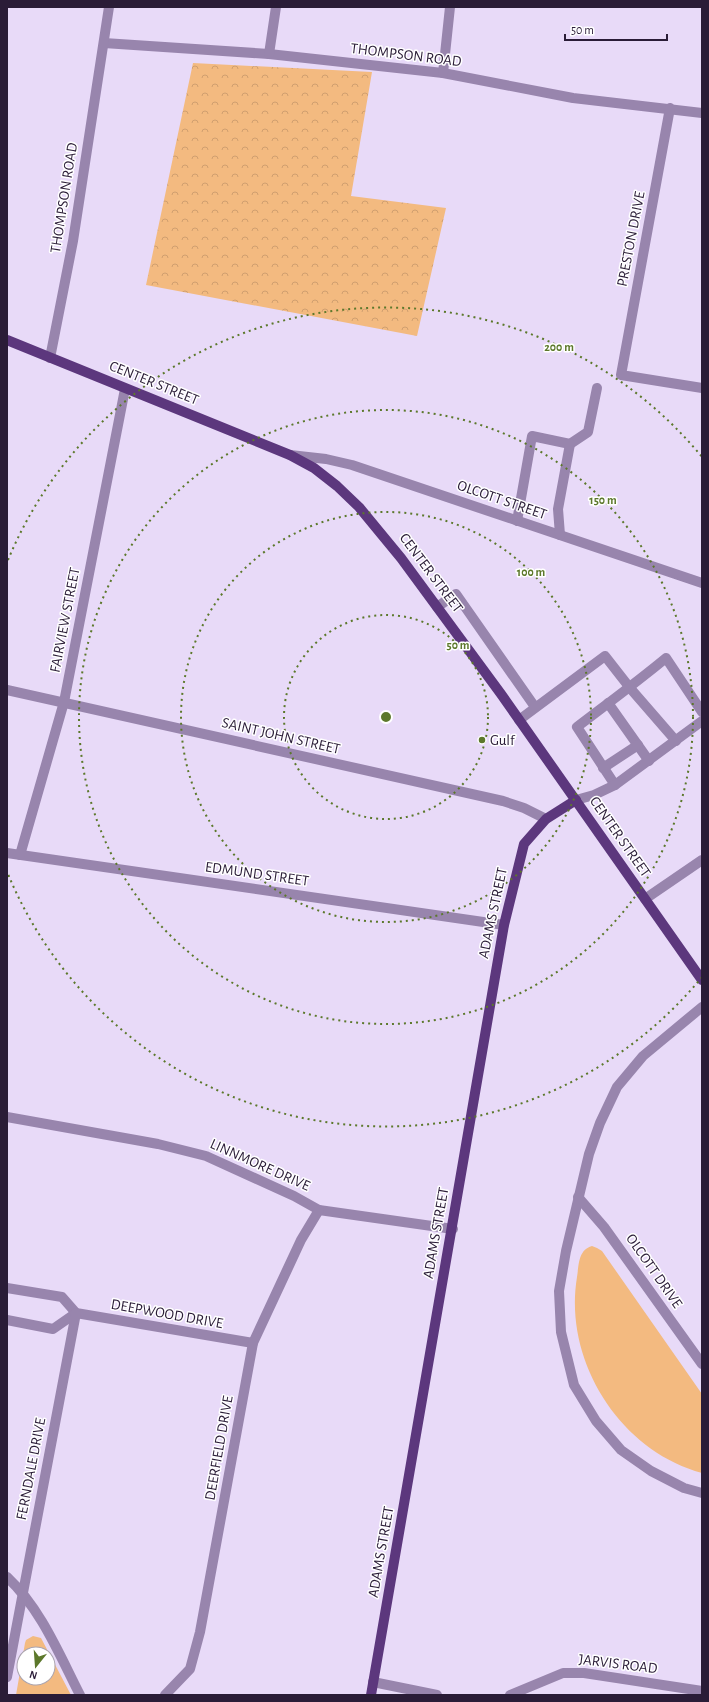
<svg xmlns="http://www.w3.org/2000/svg" width="709" height="1702" viewBox="0 0 709 1702" font-family="'Alegreya Sans',sans-serif">
<style>
.forest{fill:url(#forest-crowns)}
.green{fill:#f3ba80;fill-rule:evenodd}
.lines{fill:none;stroke-linecap:round;stroke-linejoin:round}
.minor{stroke:#9885ad;stroke-width:10}
.major{stroke:#5c377d;stroke-width:10}
.ring{fill:none;stroke:#5c782b;stroke-width:2;stroke-dasharray:2 4}
.poi-dot{fill:#5c782b;stroke:#fff;stroke-width:1.5}
.labels{text-anchor:middle;dominant-baseline:central;stroke-width:3;stroke-linejoin:round;paint-order:stroke}
.street-label{font-size:15px;fill:#2a1c37;stroke:#fff}
.poi-label{font-size:15px;fill:#2a1c37;stroke:#fff;text-anchor:start}
.centre{fill:#5c782b;stroke:#fff;stroke-width:2}
.ring-label{font-size:12px;text-anchor:middle;font-weight:bold;fill:#5c782b;stroke:#fff;stroke-width:3;stroke-linejoin:round;paint-order:stroke}
</style>
<defs>
<pattern id="forest-crowns" width="20" height="18" patternUnits="userSpaceOnUse"><rect width="20" height="18" fill="#f3ba80"/><path d="M2 6a3 3 0 1 1 6 0M12 15a3 3 0 1 1 6 0" fill="none" stroke="#d09f6f"/></pattern>
</defs>
<rect width="100%" height="100%" fill="#e8daf8"/>
<!-- forest -->
<polygon class="forest" points="193,63 372,72 351,196 446,208 417,336 146,285"/>
<!-- green -->
<g class="green">
<path d="M 592,1246 L 597,1248 L 602,1251 L 702,1394 L 702,1473 C 620,1451 563,1361 577,1277 C 579,1265 578,1250 592,1246 Z"/>
<path d="M 33,1636 L 41,1638 L 71,1695 L 16,1695 L 25,1643 L 26,1640 ZM 24,1654 L 48,1654 L 48,1678 L 24,1678 Z"/>
</g>
<g class="lines">
<!-- minor -->
<g class="minor">
<polyline points="104,43 269,54 443,73 573,98 702,113"/>
<polyline points="269,54 276,7"/>
<polyline points="443,73 450,7"/>
<polyline points="670,108 621,375 702,388"/>
<polyline points="50,358 73,241 109,7"/>
<polyline points="570,444 588,432 597,388"/>
<polyline points="290,455 326,459 352,465 702,583"/>
<polyline points="517,521 532,436 570,444 558,509 560,535"/>
<polyline points="437,607 456,594 535,707"/>
<polyline points="7,690 503,801 524,808 546,819"/>
<polyline points="608,703 649,761"/>
<polyline points="519,720 605,656 630,688 676,741"/>
<polyline points="603,768 638,745"/>
<path d="M 615,785 L 577,727 C 607,704 637,682 666,658 L 702,712"/>
<polyline points="576,800 594,795 615,785 702,721"/>
<polyline points="7,853 504,925"/>
<polyline points="20,855 64,702 125,389"/>
<polyline points="645,899 702,860"/>
<polyline points="702,1007 643,1056 617,1087 600,1123 589,1154 566,1251 559,1291 561,1332 574,1385 596,1421 621,1450 651,1471 684,1488 702,1493"/>
<polyline points="7,1117 158,1144 206,1156 294,1196 319,1210 453,1229"/>
<polyline points="578,1197 604,1227 702,1364"/>
<polyline points="7,1288 62,1297 76,1313 253,1343"/>
<polyline points="7,1320 53,1329 76,1313"/>
<path d="M 7,1577 C 41,1609 59,1654 80,1695"/>
<polyline points="7,1677 76,1313"/>
<polyline points="373,1682 437,1695"/>
<polyline points="165,1695 190,1669 200,1632 253,1343 301,1240 319,1210"/>
<polyline points="510,1695 563,1673 584,1673 702,1691"/>
</g>
<!-- major -->
<g class="major">
<polyline points="7,340 290,455 314,468 337,486 359,507 401,558 501,694 702,980"/>
<polyline points="371,1695 504,925 524,844 546,819 576,800"/>
</g>
</g>
<!-- distance rings -->
<g class="ring">
<circle cx="386" cy="717" r="102"/>
<circle cx="386" cy="717" r="205"/>
<circle cx="386" cy="717" r="307"/>
<path d="M702 977A409 409 0 0 1 8 874M8 560A409 409 0 0 1 702 457"/>
</g>
<!-- markers -->
<circle class="poi-dot" cx="482" cy="740" r="4"/>
<g class="labels">
<!-- street labels -->
<g class="street-label">
<text transform="translate(406 55) rotate(7)">THOMPSON ROAD</text>
<text transform="translate(64 198) rotate(-81)">THOMPSON ROAD</text>
<text transform="translate(631 239) rotate(-79)">PRESTON DRIVE</text>
<text transform="translate(154 383) rotate(22)">CENTER STREET</text>
<text transform="translate(502 500) rotate(19)">OLCOTT STREET</text>
<text transform="translate(431 573) rotate(53)">CENTER STREET</text>
<text transform="translate(65 620) rotate(-79)">FAIRVIEW STREET</text>
<text transform="translate(281 736) rotate(13)">SAINT JOHN STREET</text>
<text transform="translate(620 837) rotate(55)">CENTER STREET</text>
<text transform="translate(257 874) rotate(8)">EDMUND STREET</text>
<text transform="translate(493 913) rotate(-78)">ADAMS STREET</text>
<text transform="translate(260 1165) rotate(24)">LINNMORE DRIVE</text>
<text transform="translate(436 1233) rotate(-80)">ADAMS STREET</text>
<text transform="translate(654 1271) rotate(55)">OLCOTT DRIVE</text>
<text transform="translate(167 1314) rotate(10)">DEEPWOOD DRIVE</text>
<text transform="translate(219 1448) rotate(-80)">DEERFIELD DRIVE</text>
<text transform="translate(31 1469) rotate(-79)">FERNDALE DRIVE</text>
<text transform="translate(381 1552) rotate(-80)">ADAMS STREET</text>
<text transform="translate(618 1664) rotate(7)">JARVIS ROAD</text>
</g>
<!-- poi labels -->
<g class="poi-label">
<text x="490" y="740">Gulf</text>
</g>
</g>
<circle cx="386" cy="717" r="6" class="centre"/>
<g class="ring-label">
<text x="559" y="351">200 m</text>
<text x="603" y="504">150 m</text>
<text x="531" y="576">100 m</text>
<text x="458" y="649">50 m</text>
</g>
<!-- border -->
<rect width="709" height="1702" fill="none" stroke="#2a1c37" stroke-width="16"/>
<!-- north arrow -->
<g transform="translate(36 1666) rotate(197)"><circle r="19" fill="#ffffff" stroke="#aaa4af"/>
<path d="M0-3L7 15L0 10L-7 15Z" fill="#5c782b"/>
<text y="-6" font-size="11" font-weight="bold" text-anchor="middle" fill="#2a1c37">N</text>
</g>
<!-- scale -->
<path d="M565 34v6h102v-6" fill="none" stroke="#2a1c37" stroke-width="2"/>
<text x="571" y="34" font-size="12" fill="#2a1c37" stroke="#ffffff" stroke-width="3" paint-order="stroke">50 m</text>
</svg>
